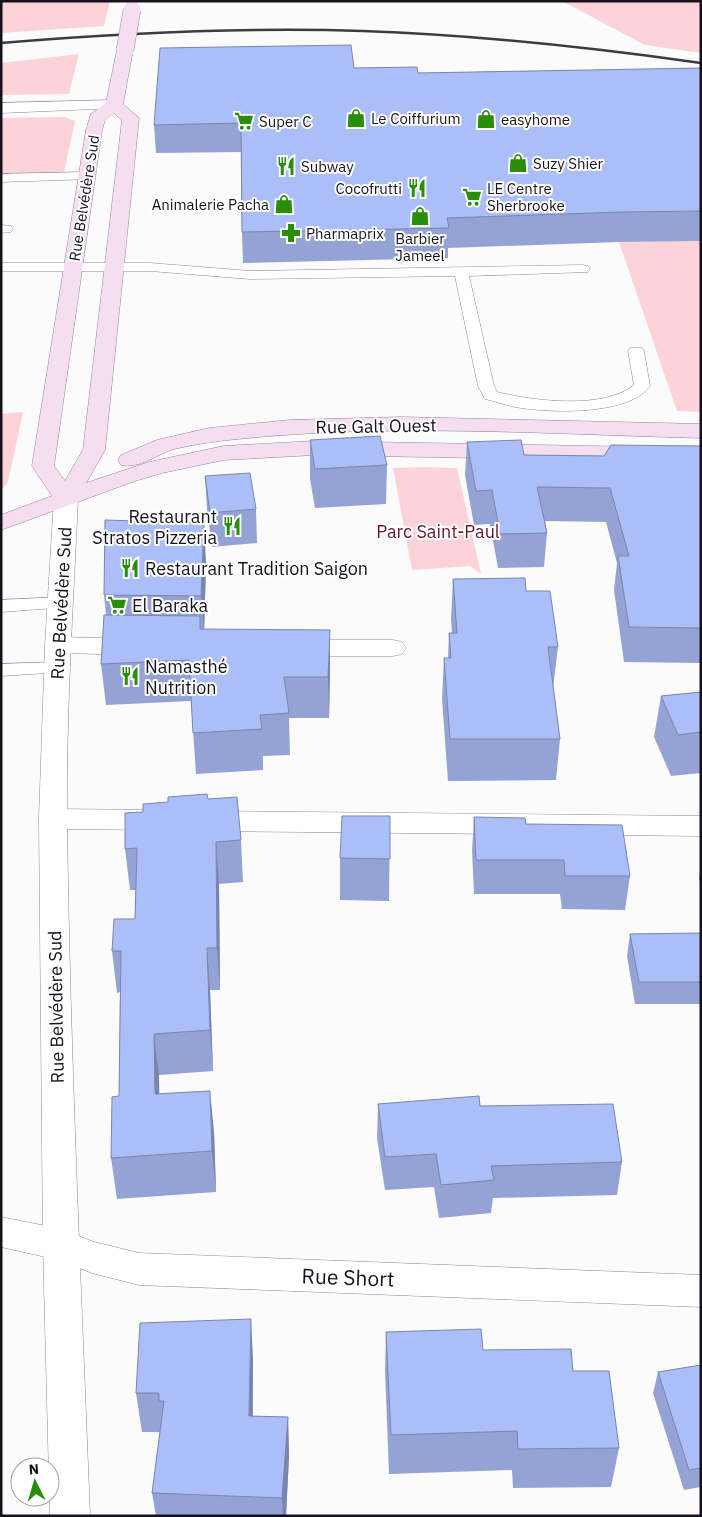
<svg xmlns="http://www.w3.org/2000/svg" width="702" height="1517" viewBox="0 0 702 1517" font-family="'IBM Plex Sans',sans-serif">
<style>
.green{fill:#fbd3d9}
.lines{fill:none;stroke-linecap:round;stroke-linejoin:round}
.service-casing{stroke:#8f83a2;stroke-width:1}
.minor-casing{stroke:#8f83a2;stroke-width:1}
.tertiary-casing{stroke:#8f83a2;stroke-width:1}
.secondary-casing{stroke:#8f83a2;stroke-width:1}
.service{fill:#fff;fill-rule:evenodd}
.minor{fill:#fff;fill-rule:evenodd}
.tertiary{fill:#fff;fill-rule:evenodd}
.secondary{fill:#f5deef;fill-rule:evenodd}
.rail{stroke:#3e3a43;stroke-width:2.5}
.secondary-bridge-casing{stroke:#8f83a2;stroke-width:18;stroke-linecap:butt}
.secondary-bridge{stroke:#f5deef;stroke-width:17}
.wall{fill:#94a3d4}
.shaded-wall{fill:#7885ad}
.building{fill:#acbef7;stroke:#7885ad}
.labels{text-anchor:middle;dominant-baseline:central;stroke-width:4;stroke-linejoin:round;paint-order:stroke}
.far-poi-label{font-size:15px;fill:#16111c;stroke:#fff;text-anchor:start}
.far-street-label{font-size:15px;fill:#16111c;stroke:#fff}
.street-label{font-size:18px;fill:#16111c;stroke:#fff}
.poi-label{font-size:18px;fill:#16111c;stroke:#fff;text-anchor:start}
.park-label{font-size:18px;fill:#65152c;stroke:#fff}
.near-street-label{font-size:21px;fill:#16111c;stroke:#fff}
</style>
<rect width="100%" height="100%" fill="#fbfbfb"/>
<!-- green -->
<g class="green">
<polygon points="1,1 110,1 104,26 1,33"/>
<polygon points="562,1 701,1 701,53 645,45"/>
<polygon points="79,54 69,94 1,95 1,63"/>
<polygon points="65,117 75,121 64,172 1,173 1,118"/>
<polygon points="701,241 701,412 677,411 619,242"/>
<polygon points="23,412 8,482 1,490 1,414"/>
<polygon points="423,467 457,468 481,574 470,566 412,570 393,468"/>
</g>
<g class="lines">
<!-- service casing -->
<g class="service-casing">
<g id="service">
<polygon points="87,172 92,173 94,176 92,179 1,182 1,174"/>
<polygon points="1,225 11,226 13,229 11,232 1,233"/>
<path d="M 1,263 L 150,263 L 250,271 L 583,265 L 588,266 L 590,269 L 588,272 L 469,276 L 494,386 L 497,392 C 533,401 604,410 634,385 L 628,351 L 630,348 L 642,348 L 644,351 L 650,386 C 629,416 548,413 515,407 C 505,405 495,401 485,399 L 478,386 L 455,276 L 250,279 L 150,271 L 1,271 Z"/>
<polygon points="61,597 68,599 71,603 68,607 1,612 1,600"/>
<polygon points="57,662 64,664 67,668 64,672 1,676 1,664"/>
</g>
</g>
<!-- minor casing -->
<g class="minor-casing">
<g id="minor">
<polygon points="114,100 120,102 122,105 120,108 1,113 1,103"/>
<polygon points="58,637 139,639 148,641 152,647 148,653 139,655 58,653 49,651 45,645 49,639"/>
<polygon points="292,640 393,640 402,642 406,648 402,654 393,656 292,656 283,654 279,648 283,642"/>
<polygon points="53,809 161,810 171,813 175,820 171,827 161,830 53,829 43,826 39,819 43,812"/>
<polygon points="202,811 701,816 701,836 202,831 192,828 188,821 192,814"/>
<polygon points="1,1217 61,1229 94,1242 139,1253 701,1275 701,1307 139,1285 92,1273 59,1260 1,1247"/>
</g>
</g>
<!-- tertiary casing -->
<g class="tertiary-casing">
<path id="tertiary" d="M 66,492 L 74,494 L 78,499 C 73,606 66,714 67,821 C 70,1053 81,1284 90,1516 L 50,1516 L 43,1245 L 39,819 L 45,645 L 54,499 L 58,494 Z"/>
</g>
<!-- secondary casing -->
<g class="secondary-casing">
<g id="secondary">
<path d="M 125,45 L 130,47 L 133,50 L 123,104 L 139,118 L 105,450 L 86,483 L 149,462 L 224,446 L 315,441 L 701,448 L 701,462 L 315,455 L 224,460 L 162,473 L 135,481 L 1,530 L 1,515 L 52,496 L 32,466 L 86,130 L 91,114 L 106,103 L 117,50 L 120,47 ZM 114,113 L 122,120 L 83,450 L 65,481 L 54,466 L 102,130 L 105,120 Z"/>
<path d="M 402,417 L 701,424 L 701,438 C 547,434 391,423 238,439 C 216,441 196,444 174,449 C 157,454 140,469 121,465 L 118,460 L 121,455 L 157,440 L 209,428 L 290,420 Z"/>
</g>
</g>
<!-- service -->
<use href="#service" class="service"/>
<!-- minor -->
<use href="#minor" class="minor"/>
<!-- tertiary -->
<use href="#tertiary" class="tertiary"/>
<!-- secondary -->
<use href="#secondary" class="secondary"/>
<!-- rail -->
<path class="rail" d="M 1,43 C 121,33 242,27 363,31 C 476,35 589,47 701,63"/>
<!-- secondary-bridge casing -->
<g class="secondary-bridge-casing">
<polyline id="secondary-bridge" points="125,50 132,10"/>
</g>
<!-- secondary-bridge -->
<use href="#secondary-bridge" class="secondary-bridge"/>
</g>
<!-- wall -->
<g class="wall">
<polygon points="354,68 418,73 701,68 701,241 619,242 448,248 448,258 243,263 242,232 241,152 156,153 154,125"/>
<polygon points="310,440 387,465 386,504 315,508 310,479"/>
<polygon points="467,442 524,455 604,456 701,446 701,663 624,662 614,590 617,563 606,522 545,521 547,533 544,567 498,568 490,524 474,525 465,475"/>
<polygon points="205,476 256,509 257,543 212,547 207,509"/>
<polygon points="206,563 204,629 330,671 329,718 289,718 290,755 263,756 263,770 196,774 191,701 106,705 101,664 106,615 104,595"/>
<polygon points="453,579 526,591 558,647 553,688 560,739 556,780 448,781 442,699 444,658 448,658 449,633 452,633 451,619"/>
<polygon points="701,692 701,773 671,776 654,737 661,696"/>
<polygon points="208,799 241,840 243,882 219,884 220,990 210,990 213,1071 159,1075 159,1094 214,1132 216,1192 117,1199 111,1158 119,1096 120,992 117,993 112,951 135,919 136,890 130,890 125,849 143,812"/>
<polygon points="390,816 389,901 340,900 340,858"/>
<polygon points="474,817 526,824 630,876 625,910 562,909 560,894 474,894 472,851"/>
<polygon points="701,867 701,889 699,878"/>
<polygon points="701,933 701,1004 635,1004 627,956 630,934"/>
<polygon points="378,1104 480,1106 622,1162 617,1195 493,1198 491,1213 439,1218 434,1187 385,1190 377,1138"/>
<polygon points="386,1332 483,1350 573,1371 619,1448 611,1487 513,1488 512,1470 389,1474 385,1371"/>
<polygon points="253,1359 253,1416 288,1417 289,1456 286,1516 156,1516 152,1493 160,1432 142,1432 136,1393"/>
<polygon points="701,1365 701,1487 684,1490 653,1393 658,1372"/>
</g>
<!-- shaded-wall -->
<g class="shaded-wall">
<polygon points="204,523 206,563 204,636 201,596"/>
<polygon points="330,630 330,671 329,718 328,677"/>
<polygon points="216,842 219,884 220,990 217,948"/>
<polygon points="207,948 210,990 213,1071 210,1030"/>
<polygon points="154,1034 159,1075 160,1136 155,1094"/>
<polygon points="210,1091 214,1132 216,1192 212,1151"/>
<polygon points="251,1319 253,1359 252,1455 249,1416"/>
<polygon points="288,1417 289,1456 286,1516 283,1516 282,1498"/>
</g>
<!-- building -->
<g class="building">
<polygon points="351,45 354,68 417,67 418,73 701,68 701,211 622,212 447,218 449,228 242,232 241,123 154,125 160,48"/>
<polygon points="380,436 387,465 315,469 310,440"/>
<polygon points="521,440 524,455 604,456 611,445 701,446 701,628 629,627 618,556 629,556 610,488 537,487 547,533 500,534 492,490 476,491 467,442"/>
<polygon points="250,473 256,509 210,513 205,476"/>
<polygon points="105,520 204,523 201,596 104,595"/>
<polygon points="525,578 526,591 550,591 558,647 548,647 560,739 450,739 444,658 451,658 449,633 457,633 453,579"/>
<polygon points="104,615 200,616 200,629 330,630 328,677 284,677 289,713 260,715 262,729 193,733 189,660 101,664"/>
<polygon points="701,692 701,732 678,735 661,696"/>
<polygon points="207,794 208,799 237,797 241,840 216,842 217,948 207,948 210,1030 154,1034 155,1094 210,1091 212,1151 111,1158 112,1097 119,1096 121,951 112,951 114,919 135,919 137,848 125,849 125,813 143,812 143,804 168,802 168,797"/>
<polygon points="342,816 390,816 390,859 340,858"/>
<polygon points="474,817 525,818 526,824 622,825 630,876 565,876 564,860 476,860"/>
<polygon points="701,933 701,982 639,982 630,934"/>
<polygon points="479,1096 480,1106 613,1104 622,1162 491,1166 494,1180 441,1185 436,1154 385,1157 378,1104"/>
<polygon points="251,1319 249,1416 288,1417 282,1498 152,1493 164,1401 159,1401 159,1393 136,1393 140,1323"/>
<polygon points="481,1329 483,1350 571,1349 573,1371 609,1371 619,1448 518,1449 517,1431 391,1435 386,1332"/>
<polygon points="701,1365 701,1468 689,1470 658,1372"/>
</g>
<!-- icons -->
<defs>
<g id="shop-bare" transform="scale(1.5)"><path d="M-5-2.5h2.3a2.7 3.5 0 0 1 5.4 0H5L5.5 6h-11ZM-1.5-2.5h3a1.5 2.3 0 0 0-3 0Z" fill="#288d07" stroke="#fff" stroke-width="2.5" paint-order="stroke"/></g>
<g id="supermarket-bare" transform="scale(1.5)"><path d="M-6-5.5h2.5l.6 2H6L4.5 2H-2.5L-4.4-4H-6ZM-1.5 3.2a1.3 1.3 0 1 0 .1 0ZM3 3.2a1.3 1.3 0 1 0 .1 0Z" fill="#288d07" stroke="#fff" stroke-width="2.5" paint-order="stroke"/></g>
<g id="restaurant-bare" transform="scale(1.5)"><path d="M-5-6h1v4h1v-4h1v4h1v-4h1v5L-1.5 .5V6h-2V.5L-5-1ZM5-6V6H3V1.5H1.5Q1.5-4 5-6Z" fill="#288d07" stroke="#fff" stroke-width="2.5" paint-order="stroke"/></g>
<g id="pharmacy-bare" transform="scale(1.5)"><path d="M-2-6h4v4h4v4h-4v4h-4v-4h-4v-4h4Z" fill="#288d07" stroke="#fff" stroke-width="2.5" paint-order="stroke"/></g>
</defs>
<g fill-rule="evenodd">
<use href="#shop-bare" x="356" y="118"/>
<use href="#shop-bare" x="486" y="119"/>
<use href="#supermarket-bare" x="244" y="121"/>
<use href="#shop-bare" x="518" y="163"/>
<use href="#restaurant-bare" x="286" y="166"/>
<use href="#restaurant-bare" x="417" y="188"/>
<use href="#supermarket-bare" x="472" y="197"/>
<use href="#shop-bare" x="284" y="204"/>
<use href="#shop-bare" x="420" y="216"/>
<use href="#pharmacy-bare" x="291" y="233"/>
<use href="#restaurant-bare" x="232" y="526"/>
<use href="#restaurant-bare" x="130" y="568"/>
<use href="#supermarket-bare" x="117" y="605"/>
<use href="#restaurant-bare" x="130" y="676"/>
</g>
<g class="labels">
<!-- far-poi labels -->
<g class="far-poi-label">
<text x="371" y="118">Le Coiffurium</text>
<text x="501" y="119">easyhome</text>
<text x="259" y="121">Super C</text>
<text x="533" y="163">Suzy Shier</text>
<text x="301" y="166">Subway</text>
<text x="402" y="188" text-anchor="end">Cocofrutti</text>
<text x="487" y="188">LE Centre<tspan x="487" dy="17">Sherbrooke</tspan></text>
<text x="269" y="204" text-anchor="end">Animalerie Pacha</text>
<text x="306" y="233">Pharmaprix</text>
<text x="420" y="238" text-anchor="middle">Barbier<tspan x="420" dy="17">Jameel</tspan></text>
</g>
<!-- far-street labels -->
<g class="far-street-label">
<text transform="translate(84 198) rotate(-81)">Rue Belvédère Sud</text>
</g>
<!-- street labels -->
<g class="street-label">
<text transform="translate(376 426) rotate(-1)">Rue Galt Ouest</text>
<text transform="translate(61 603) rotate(-87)">Rue Belvédère Sud</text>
<text transform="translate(56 1007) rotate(-91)">Rue Belvédère Sud</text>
</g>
<!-- poi labels -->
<g class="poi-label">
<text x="217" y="516" text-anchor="end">Restaurant<tspan x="217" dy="21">Stratos Pizzeria</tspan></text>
<text x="145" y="568">Restaurant Tradition Saigon</text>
<text x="132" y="605">El Baraka</text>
<text x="145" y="666">Namasthé<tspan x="145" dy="21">Nutrition</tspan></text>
</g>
<!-- park labels -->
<g class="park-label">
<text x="438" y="531">Parc Saint-Paul</text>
</g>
<!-- near-street labels -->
<g class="near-street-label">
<text transform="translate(348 1277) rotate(2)">Rue Short</text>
</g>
</g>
<!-- border -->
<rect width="702" height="1517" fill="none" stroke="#16111c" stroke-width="5"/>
<!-- north arrow -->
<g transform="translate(35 1482) rotate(355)"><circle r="24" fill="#ffffff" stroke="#a2a0a4"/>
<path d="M0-4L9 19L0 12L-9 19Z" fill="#288d07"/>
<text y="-8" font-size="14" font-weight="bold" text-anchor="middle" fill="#16111c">N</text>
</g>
</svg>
